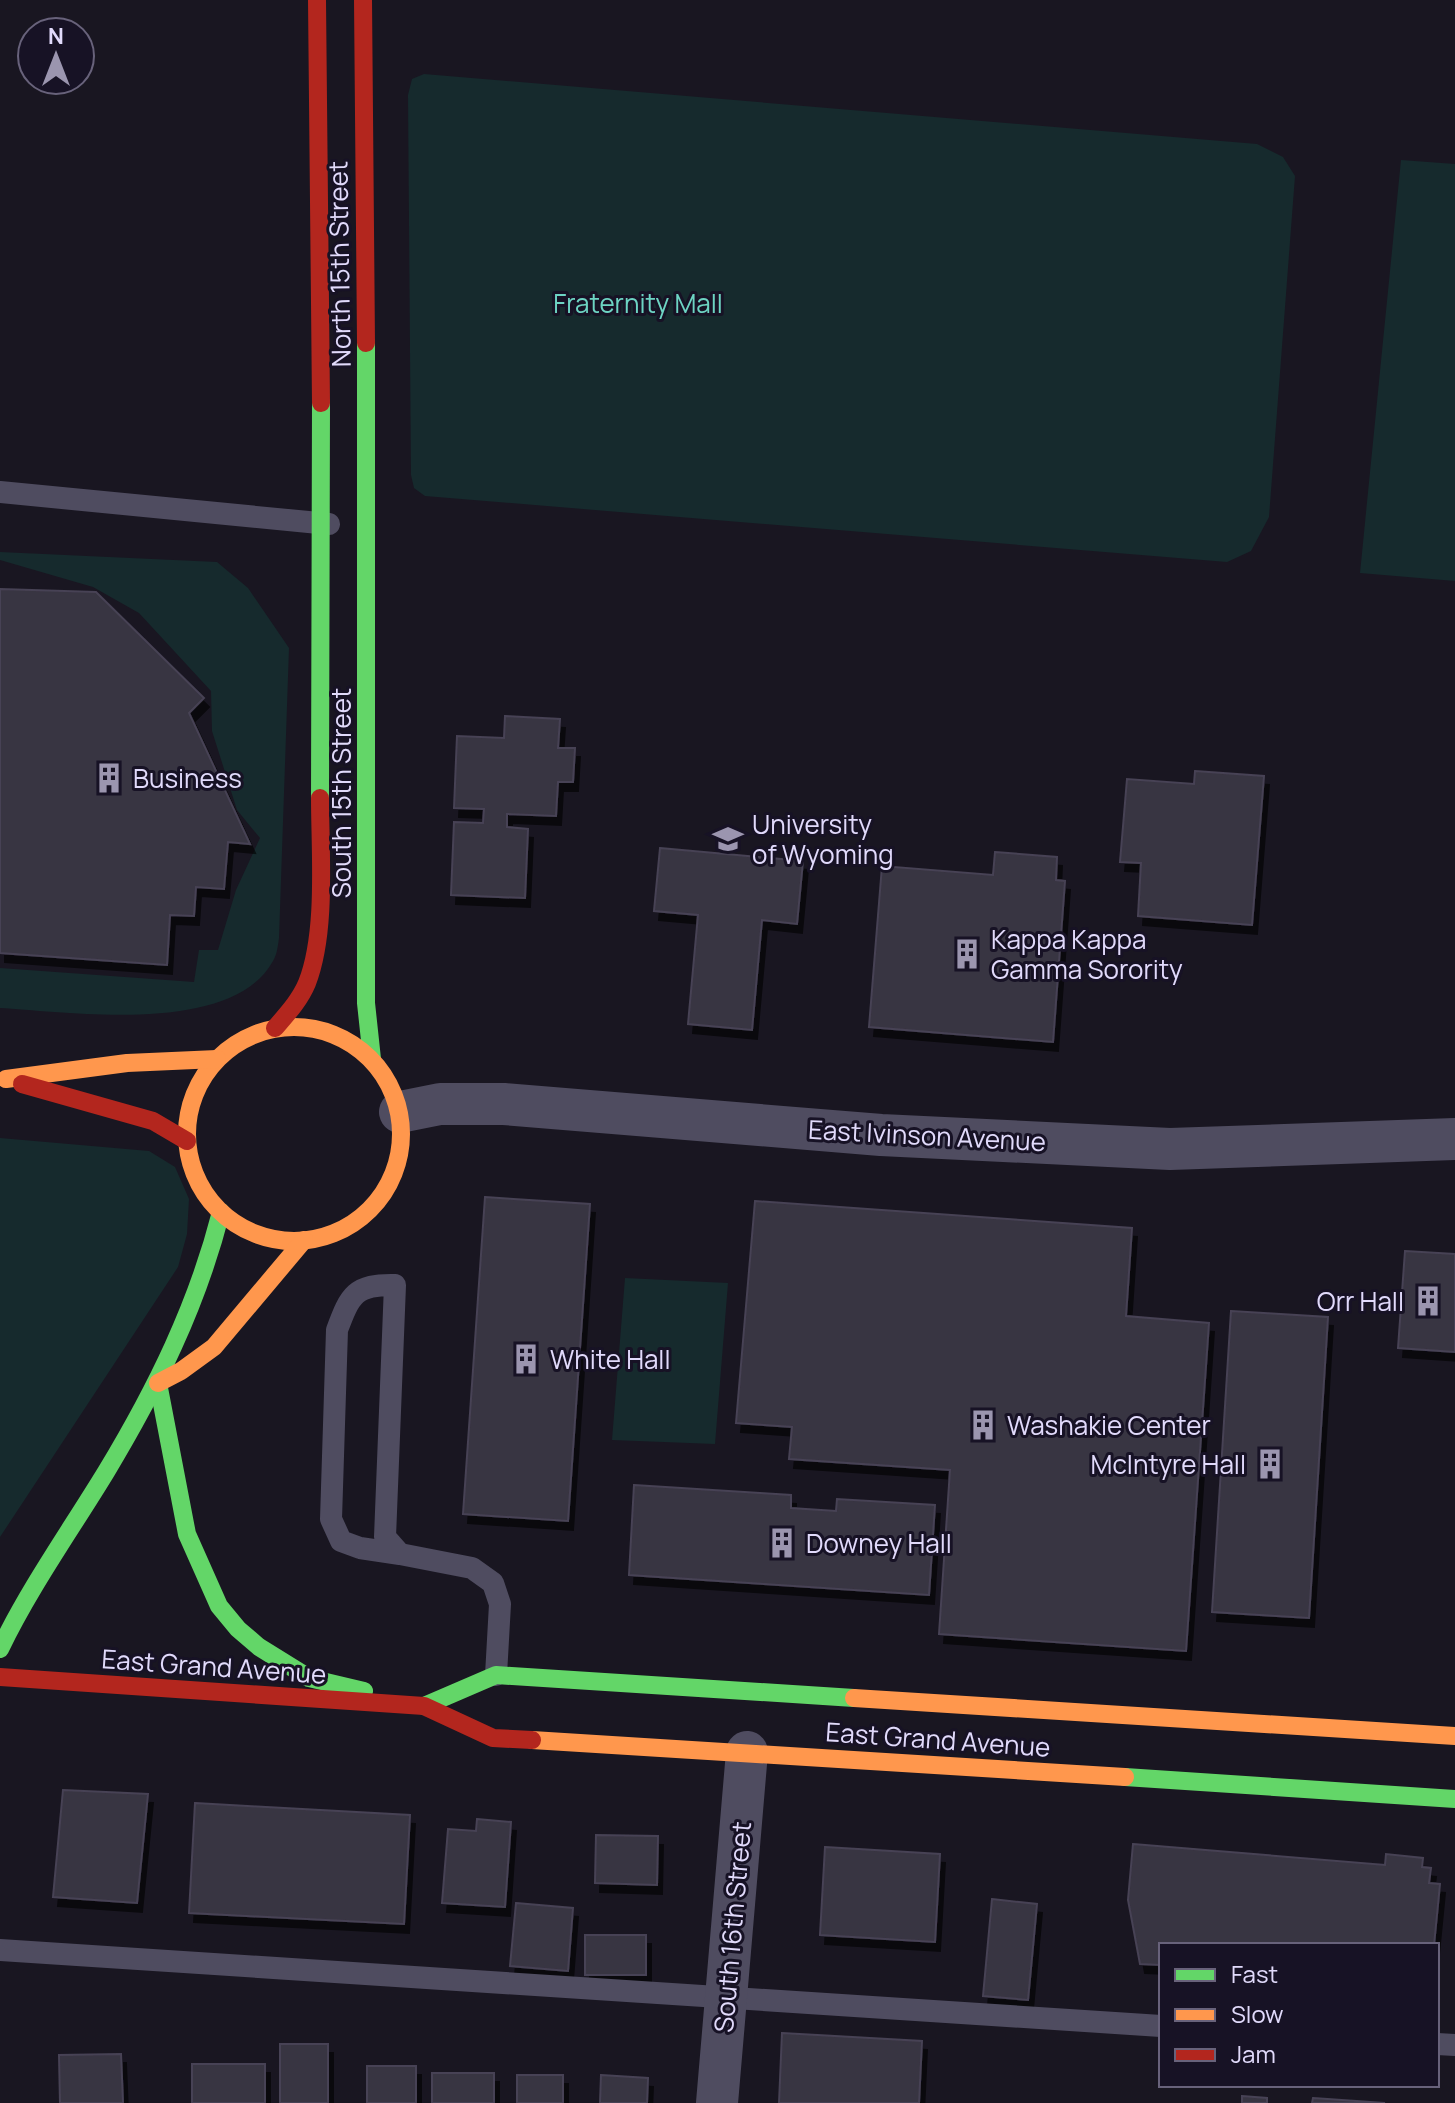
<svg xmlns="http://www.w3.org/2000/svg" width="1455" height="2103" viewBox="0 0 1455 2103" font-family="Manrope,sans-serif">
<style>
.green{fill:#162a2d}
.building{fill:#383442;stroke:#474254;stroke-width:2;filter:url(#shadow)}
.lines{fill:none;stroke-linecap:round;stroke-linejoin:round}
.lane{stroke:#4f4c60;stroke-width:22}
.street{stroke:#4f4c60;stroke-width:42}
.fast{stroke:#63d668;stroke-width:18}
.slow{stroke:#ff974d;stroke-width:18}
.jam{stroke:#b3261e;stroke-width:18}
.labels{text-anchor:middle;dominant-baseline:central;stroke-width:6;stroke-linejoin:round;paint-order:stroke}
.street-label{font-size:26px;fill:#e1dafb;stroke:#171225}
.park-label{font-size:26px;fill:#6dd4c3;stroke:#171225}
.poi-label{font-size:26px;fill:#e1dafb;stroke:#171225;text-anchor:start}
</style>
<defs>
<filter id="shadow"><feDropShadow dx="5" dy="9" stdDeviation="0" flood-color="#0009"/></filter>
</defs>
<rect width="100%" height="100%" fill="#191621"/>
<!-- green -->
<g class="green">
<polygon points="424,74 1257,144 1283,157 1295,176 1269,517 1251,551 1227,562 425,496 414,488 411,475 408,95 412,79"/>
<polygon points="1401,160 1455,164 1455,581 1360,573"/>
<path d="M 0,552 L 217,562 L 248,588 L 289,648 L 279,938 C 278,945 277,955 273,961 C 232,1036 71,1012 0,1008 L 0,968 L 194,982 L 199,950 L 218,950 L 236,890 L 260,838 L 237,810 L 212,731 L 211,691 L 139,613 L 93,587 L 0,560 Z"/>
<polygon points="0,1138 149,1151 175,1167 189,1199 187,1234 178,1267 0,1537"/>
<polygon points="625,1278 728,1283 715,1444 612,1440"/>
</g>
<!-- building -->
<g class="building">
<polygon points="0,589 96,592 204,698 189,713 250,844 228,842 224,889 196,887 194,916 170,915 167,965 0,953"/>
<polygon points="505,716 560,719 558,748 575,748 573,782 558,782 556,816 507,814 507,827 528,829 525,898 451,895 454,822 483,823 484,809 454,808 457,736 504,738"/>
<polygon points="1195,771 1264,776 1252,925 1138,916 1141,863 1120,862 1127,779 1194,784"/>
<polygon points="660,848 803,861 797,924 762,920 752,1030 688,1024 698,915 654,911"/>
<polygon points="995,852 1057,857 1056,880 1065,881 1053,1042 869,1027 882,866 993,875"/>
<polygon points="485,1197 590,1204 568,1521 463,1514"/>
<polygon points="755,1201 1132,1228 1126,1316 1209,1323 1186,1651 939,1634 950,1470 789,1459 792,1427 736,1423"/>
<polygon points="1405,1251 1455,1254 1455,1352 1398,1348"/>
<polygon points="1231,1311 1328,1317 1309,1618 1212,1612"/>
<polygon points="634,1485 791,1495 791,1508 836,1511 837,1499 935,1505 929,1595 629,1575"/>
<polygon points="63,1790 148,1794 137,1903 53,1897"/>
<polygon points="195,1803 410,1815 404,1924 189,1913"/>
<polygon points="477,1819 511,1822 505,1907 442,1903 448,1829 476,1831"/>
<polygon points="596,1835 658,1836 657,1885 595,1883"/>
<polygon points="1133,1844 1385,1865 1386,1854 1423,1858 1422,1867 1431,1868 1429,1883 1440,1884 1434,1945 1161,1945 1161,1965 1140,1964 1128,1900"/>
<polygon points="825,1847 940,1854 935,1942 820,1935"/>
<polygon points="992,1899 1037,1904 1028,2000 983,1996"/>
<polygon points="516,1903 573,1908 568,1971 510,1966"/>
<rect x="585" y="1935" width="61" height="40"/>
<polygon points="782,2033 922,2041 919,2103 779,2103"/>
<rect x="280" y="2044" width="48" height="59"/>
<polygon points="121,2054 123,2103 60,2103 59,2055"/>
<rect x="192" y="2064" width="73" height="39"/>
<rect x="367" y="2066" width="49" height="37"/>
<rect x="432" y="2073" width="62" height="30"/>
<rect x="517" y="2075" width="46" height="28"/>
<polygon points="601,2075 648,2078 647,2103 600,2103"/>
<polygon points="1242,2096 1267,2098 1267,2103 1242,2103"/>
<polygon points="1313,2098 1385,2103 1312,2103"/>
</g>
<g class="lines">
<!-- lane -->
<g class="lane">
<polyline points="0,492 329,524"/>
<path d="M 400,1554 L 360,1548 L 341,1541 L 331,1519 L 337,1330 C 350,1295 355,1284 395,1285 L 385,1537 L 400,1554 L 472,1568 L 493,1583 L 500,1604 L 496,1675"/>
<polyline points="0,1950 1161,2026"/>
<polyline points="1437,2044 1455,2045"/>
</g>
<!-- street -->
<g class="street">
<polyline points="400,1112 440,1104 504,1104 881,1135 1170,1149 1455,1139"/>
<polyline points="717,2103 747,1752"/>
</g>
<!-- fast -->
<g class="fast">
<polyline points="366,343 366,1003 372,1059"/>
<polyline points="320,798 321,403"/>
<polyline points="158,1383 187,1534 219,1606 238,1629 259,1647 309,1678 364,1691"/>
<path d="M 0,1649 C 30,1587 70,1531 106,1472 C 156,1389 197,1306 221,1212"/>
<polyline points="424,1706 496,1675 854,1698"/>
<polyline points="1125,1777 1455,1799"/>
</g>
<!-- slow -->
<g class="slow">
<circle cx="294" cy="1134" r="107"/>
<polyline points="6,1079 127,1063 217,1059"/>
<polyline points="158,1383 181,1371 214,1347 304,1240"/>
<polyline points="854,1698 1455,1736"/>
<polyline points="532,1740 1125,1777"/>
</g>
<!-- jam -->
<g class="jam">
<polyline points="317,0 321,403"/>
<polyline points="363,0 366,343"/>
<path d="M 275,1028 C 287,1014 300,1000 307,983 C 327,932 320,852 320,798"/>
<polyline points="22,1084 153,1121 187,1141"/>
<polyline points="0,1677 424,1706 493,1738 532,1740"/>
</g>
</g>
<!-- icons -->
<defs>
<g id="building-bare" transform="scale(2.4)"><path d="M-4-6H4V6H1V3H-1V6H-4ZM-2.5-4.3h1.7v1.8h-1.7ZM.8-4.3h1.7v1.8H.8ZM-2.5-1h1.7V.8h-1.7ZM.8-1h1.7V.8H.8Z" fill="#9b95af" stroke="#171225" stroke-width="2.5" paint-order="stroke"/></g>
<g id="university-bare" transform="scale(2.4)"><path d="M0-5L7-2L0 1L-7-2ZM-4 1L0 2.5L4 1V4Q0 6-4 4Z" fill="#9b95af" stroke="#171225" stroke-width="2.5" paint-order="stroke"/></g>
</defs>
<g fill-rule="evenodd">
<use href="#building-bare" x="109" y="778"/>
<use href="#university-bare" x="728" y="839"/>
<use href="#building-bare" x="967" y="954"/>
<use href="#building-bare" x="1428" y="1301"/>
<use href="#building-bare" x="526" y="1359"/>
<use href="#building-bare" x="983" y="1425"/>
<use href="#building-bare" x="1270" y="1464"/>
<use href="#building-bare" x="782" y="1543"/>
</g>
<g class="labels">
<!-- street labels -->
<g class="street-label">
<text transform="translate(339 264) rotate(-91)">North 15th Street</text>
<text transform="translate(341 793) rotate(-90)">South 15th Street</text>
<text transform="translate(927 1135) rotate(3)">East Ivinson Avenue</text>
<text transform="translate(214 1666) rotate(4)">East Grand Avenue</text>
<text transform="translate(938 1739) rotate(4)">East Grand Avenue</text>
<text transform="translate(732 1927) rotate(-85)">South 16th Street</text>
</g>
<!-- park labels -->
<g class="park-label">
<text x="638" y="303">Fraternity Mall</text>
</g>
<!-- poi labels -->
<g class="poi-label">
<text x="133" y="778">Business</text>
<text x="752" y="824">University<tspan x="752" dy="30">of Wyoming</tspan></text>
<text x="991" y="939">Kappa Kappa<tspan x="991" dy="30">Gamma Sorority</tspan></text>
<text x="1404" y="1301" text-anchor="end">Orr Hall</text>
<text x="550" y="1359">White Hall</text>
<text x="1007" y="1425">Washakie Center</text>
<text x="1246" y="1464" text-anchor="end">McIntyre Hall</text>
<text x="806" y="1543">Downey Hall</text>
</g>
</g>
<!-- legend -->
<rect x="1159" y="1943" width="280" height="144" fill="#171225" stroke="#68627b" stroke-width="2"/>
<rect x="1175" y="1969" width="40" height="12" fill="#63d668" stroke="#68627b" stroke-width="2"/>
<text x="1231" y="1983" font-size="24" fill="#e1dafb">Fast</text>
<rect x="1175" y="2009" width="40" height="12" fill="#ff974d" stroke="#68627b" stroke-width="2"/>
<text x="1231" y="2023" font-size="24" fill="#e1dafb">Slow</text>
<rect x="1175" y="2049" width="40" height="12" fill="#b3261e" stroke="#68627b" stroke-width="2"/>
<text x="1231" y="2063" font-size="24" fill="#e1dafb">Jam</text>
<!-- north arrow -->
<g transform="translate(56 56)"><circle r="38" fill="#171225" stroke="#68627b" stroke-width="2"/>
<path d="M0-6L14 30L0 20L-14 30Z" fill="#9b95af"/>
<text y="-12" font-size="22" font-weight="bold" text-anchor="middle" fill="#e1dafb">N</text>
</g>
</svg>
